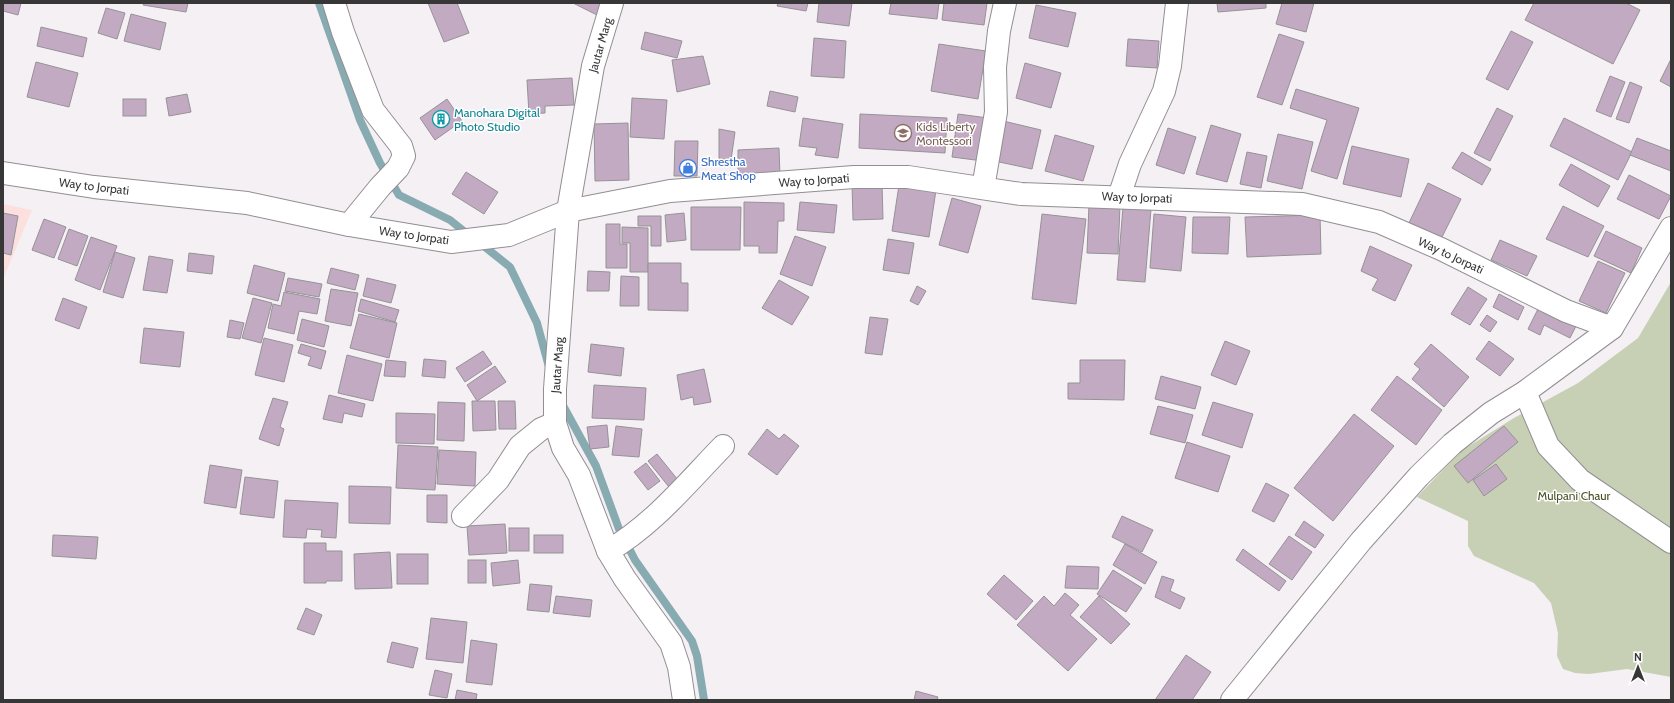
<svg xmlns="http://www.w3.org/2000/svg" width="1674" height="703" viewBox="0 0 1674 703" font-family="Cabin,sans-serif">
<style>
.education{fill:#fbe0de}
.green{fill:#c7d0b4}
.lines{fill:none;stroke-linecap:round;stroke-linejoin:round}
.stream{stroke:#87abb1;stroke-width:8}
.building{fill:#c2abc2;stroke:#969296}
.minor-casing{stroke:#928e92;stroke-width:24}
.minor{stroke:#fff;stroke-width:22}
.labels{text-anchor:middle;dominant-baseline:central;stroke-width:3;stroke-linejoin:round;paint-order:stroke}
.street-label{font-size:12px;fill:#383738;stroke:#fff}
.culture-label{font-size:12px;fill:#0d838f;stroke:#fff;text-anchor:start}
.education-label{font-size:12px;fill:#785e54;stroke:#fff;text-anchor:start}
.shop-label{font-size:12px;fill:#366cbe;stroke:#fff;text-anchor:start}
.park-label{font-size:12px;fill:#495425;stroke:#fff}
</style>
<rect width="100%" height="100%" fill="#f4f0f4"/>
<!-- education -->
<polygon class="education" points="3,204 32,210 3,279"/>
<!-- green -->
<polygon class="green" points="1671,282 1671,677 1627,669 1589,674 1575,673 1563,669 1557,656 1558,633 1551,603 1534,583 1474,556 1468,546 1468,521 1417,497 1461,451 1514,418 1578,383 1638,338"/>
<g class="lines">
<!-- stream -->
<g class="stream">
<polyline points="319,3 360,120 380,163 399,195 450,220 470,236"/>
<polyline points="480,243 510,267 537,323 549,367"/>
<polyline points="561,402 596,466 619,529 635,560 692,641 697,656 704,700"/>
</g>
</g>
<!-- building -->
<g class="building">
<polygon points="3,3 21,3 18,15 3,11"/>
<polygon points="144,3 188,3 186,12 143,5"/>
<polygon points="428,3 457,3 469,33 444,42"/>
<polygon points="573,3 603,3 597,15"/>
<polygon points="778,3 808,3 806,11 777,6"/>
<polygon points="819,3 852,3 849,26 817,22"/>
<polygon points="891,3 939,3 937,19 889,14"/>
<polygon points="944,3 987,3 984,25 942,20"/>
<polygon points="1217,3 1266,3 1266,8 1218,12"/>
<polygon points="1282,3 1314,3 1306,32 1276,24"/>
<polygon points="1534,3 1626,3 1640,10 1613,64 1525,20"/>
<polygon points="1036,5 1076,13 1068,47 1029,38"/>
<polygon points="106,8 125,13 117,39 98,33"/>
<polygon points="131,14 166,23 160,50 124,41"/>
<polygon points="41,27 87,38 83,57 37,46"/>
<polygon points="1511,31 1533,42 1508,90 1486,79"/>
<polygon points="645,32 682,41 677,58 641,49"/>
<polygon points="1279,34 1304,42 1282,105 1257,97"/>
<polygon points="814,38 846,41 844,78 811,76"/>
<polygon points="1128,39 1159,41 1157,68 1126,66"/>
<polygon points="939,44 986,51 978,99 931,91"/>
<polygon points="703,56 710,84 677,92 672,60"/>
<polygon points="1671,59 1671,87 1660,81"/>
<polygon points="36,62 78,73 69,107 27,97"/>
<polygon points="1025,63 1061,73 1051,108 1016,98"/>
<polygon points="1610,76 1625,82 1611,117 1596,111"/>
<polygon points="572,78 574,105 545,106 545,113 529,114 527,80"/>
<polygon points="1630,82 1642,87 1629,123 1616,119"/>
<polygon points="1296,89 1359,108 1337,179 1311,171 1327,120 1290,108"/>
<polygon points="770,91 798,97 795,112 767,106"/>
<polygon points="187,94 191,112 169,116 166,98"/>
<polygon points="632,98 667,100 664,139 630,137"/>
<rect x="123" y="99" width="23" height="17"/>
<polygon points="447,99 462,121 435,140 420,118"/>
<polygon points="1497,108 1513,116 1490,161 1474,153"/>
<polygon points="860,114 947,118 945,153 859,148"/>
<polygon points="958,114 988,118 983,161 952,157"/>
<polygon points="803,118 843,124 838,158 815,155 817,148 799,146"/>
<polygon points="1564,118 1632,152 1618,180 1550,146"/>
<polygon points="999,120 1041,130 1032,169 990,160"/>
<polygon points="628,123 629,180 595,181 594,124"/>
<polygon points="1211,125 1241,134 1227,182 1196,174"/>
<polygon points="1168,128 1196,137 1184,174 1156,165"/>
<polygon points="719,129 735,132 731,160 719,159"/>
<polygon points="1278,134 1313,142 1302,189 1267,181"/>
<polygon points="1055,135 1094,146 1083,181 1045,171"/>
<polygon points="1637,138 1671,151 1671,171 1630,155"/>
<polygon points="675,141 698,141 697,176 674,176"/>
<polygon points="1352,146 1409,159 1401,197 1343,184"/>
<polygon points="779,148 780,176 738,176 738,150"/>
<polygon points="1247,152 1267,156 1261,188 1240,184"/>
<polygon points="1462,152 1491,169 1482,185 1452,168"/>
<polygon points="1571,164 1610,186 1598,207 1559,185"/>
<polygon points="466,172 498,192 484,214 452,194"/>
<polygon points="1629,175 1671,196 1659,219 1617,199"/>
<polygon points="1428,183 1461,199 1439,243 1407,227"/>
<polygon points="882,184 883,219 853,220 852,185"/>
<polygon points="899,185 936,190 929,237 892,231"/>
<polygon points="952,198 981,206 968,253 939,245"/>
<polygon points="744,202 784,203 784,221 778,221 777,253 759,253 759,246 744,246"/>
<polygon points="800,202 837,205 834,233 797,230"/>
<polygon points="1089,204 1120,206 1118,254 1087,253"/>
<polygon points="1563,206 1604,226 1588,257 1546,239"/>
<polygon points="691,207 741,207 740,250 691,250"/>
<polygon points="1123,207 1151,209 1145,282 1117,280"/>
<polygon points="3,213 18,216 11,255 3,253"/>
<polygon points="684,213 686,240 667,242 665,215"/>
<polygon points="1042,214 1086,219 1076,304 1032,299"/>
<polygon points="1154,214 1186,217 1181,271 1150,268"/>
<polygon points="1320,215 1321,254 1247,257 1245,217"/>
<polygon points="638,216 661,216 661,246 651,246 651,226 638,226"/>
<polygon points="1193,217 1230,217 1228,254 1192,253"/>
<polygon points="44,219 66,227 54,258 32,250"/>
<polygon points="606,224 620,224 620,244 627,244 627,268 606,268"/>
<polygon points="622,227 648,228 648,272 630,272 630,243 622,243"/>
<polygon points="69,229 88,236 77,266 58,259"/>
<polygon points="1606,231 1642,248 1631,273 1594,256"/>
<polygon points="795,236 826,247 812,286 780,274"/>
<polygon points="91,237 117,246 100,290 75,280"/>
<polygon points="888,239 914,243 909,274 883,270"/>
<polygon points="1500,240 1537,256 1527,276 1491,260"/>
<polygon points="1370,246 1412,265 1395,301 1372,290 1378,279 1361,271"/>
<polygon points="115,252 135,258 123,298 103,292"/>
<polygon points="189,253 214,256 212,274 187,271"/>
<polygon points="149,256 173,260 167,293 143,290"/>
<polygon points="1598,261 1625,273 1606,313 1579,301"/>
<polygon points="648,263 681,263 681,283 688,283 688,311 648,310"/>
<polygon points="254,265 285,273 278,301 247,293"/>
<polygon points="331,268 359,275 355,290 327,283"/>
<polygon points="588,271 610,272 609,291 587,291"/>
<polygon points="621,276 639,277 639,306 620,306"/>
<polygon points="288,278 322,284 319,297 285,291"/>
<polygon points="367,278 396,285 391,303 363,296"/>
<polygon points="779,280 809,297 792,325 762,308"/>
<polygon points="917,286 926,291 918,305 910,301"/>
<polygon points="1468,287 1487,299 1470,325 1451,314"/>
<polygon points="331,289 358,293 351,326 325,321"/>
<polygon points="284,292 320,299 317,314 299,311 294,334 268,328 273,304 281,306"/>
<polygon points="1499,294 1524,307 1518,320 1493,307"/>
<polygon points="63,298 87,307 79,329 55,320"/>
<polygon points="253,298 272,303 261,343 242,338"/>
<polygon points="361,299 399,310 395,322 358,311"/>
<polygon points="1540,305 1577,324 1570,338 1544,325 1540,335 1528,329"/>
<polygon points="359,314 397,323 389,358 350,348"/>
<polygon points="1487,315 1497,322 1490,332 1480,325"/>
<polygon points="870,317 888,319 882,355 865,353"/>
<polygon points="302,319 329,326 324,347 297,340"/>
<polygon points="230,320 244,323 240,339 227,337"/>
<polygon points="144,328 184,332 180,367 140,363"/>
<polygon points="264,338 293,345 284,382 255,375"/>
<polygon points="1225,341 1250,351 1236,385 1211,375"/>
<polygon points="1489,341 1514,359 1500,376 1476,359"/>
<polygon points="301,344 326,351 321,369 308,365 311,357 298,353"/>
<polygon points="591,344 624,348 621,376 588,372"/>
<polygon points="1431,344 1469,377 1444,407 1412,379 1420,369 1414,364"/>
<polygon points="483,351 492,364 465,382 456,368"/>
<polygon points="347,355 382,364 373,401 338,393"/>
<polygon points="424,359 446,361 445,378 422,376"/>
<polygon points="386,360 406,362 405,377 384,376"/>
<polygon points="1080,360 1125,360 1124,400 1068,399 1068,383 1080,383"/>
<polygon points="495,366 506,382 477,401 467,385"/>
<polygon points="704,369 711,402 694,405 693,397 681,400 677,375"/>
<polygon points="1161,376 1201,387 1195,409 1155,399"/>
<polygon points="1397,376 1442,410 1416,445 1371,410"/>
<polygon points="594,385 646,388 644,420 592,418"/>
<polygon points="329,395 365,404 362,417 344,413 342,423 323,419"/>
<polygon points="273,398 288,402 280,427 284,429 279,446 259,439"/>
<polygon points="472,401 495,401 496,430 473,431"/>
<polygon points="498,401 515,401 516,429 499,429"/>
<polygon points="438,402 465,403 464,441 437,440"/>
<polygon points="1213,402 1253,414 1242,448 1202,435"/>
<polygon points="1158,406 1193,415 1185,443 1150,434"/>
<polygon points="396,413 435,414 434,444 396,443"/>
<polygon points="1354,414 1394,446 1333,521 1294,488"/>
<polygon points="607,425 609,447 590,449 587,427"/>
<polygon points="616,426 642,429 639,457 612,455"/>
<polygon points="1504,426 1518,442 1468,483 1454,466"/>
<polygon points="767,429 779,439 784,434 799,446 777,475 748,454"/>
<polygon points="1187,442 1230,456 1218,492 1175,478"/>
<polygon points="398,445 438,447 435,490 396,488"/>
<polygon points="439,450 476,452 475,486 437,484"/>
<polygon points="657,454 678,480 669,487 648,461"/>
<polygon points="646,463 660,481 648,490 634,472"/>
<polygon points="1496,464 1507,479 1484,496 1473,480"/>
<polygon points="210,465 242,470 236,508 204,503"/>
<polygon points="245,477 278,481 274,518 240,514"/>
<polygon points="1266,483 1289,495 1274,522 1252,511"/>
<polygon points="349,486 391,487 390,524 349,523"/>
<polygon points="427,495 447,495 447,523 427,522"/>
<polygon points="285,500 338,503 336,538 321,537 322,530 307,529 306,538 283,537"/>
<polygon points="1122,516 1153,530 1142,552 1112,537"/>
<polygon points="1304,521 1324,535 1315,548 1295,535"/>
<polygon points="505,524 507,553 469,555 467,526"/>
<rect x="509" y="528" width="20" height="23"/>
<polygon points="53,535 98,537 96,559 52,556"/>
<rect x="534" y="535" width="29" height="18"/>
<polygon points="1289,536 1312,552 1292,580 1269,564"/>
<polygon points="304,543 326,543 326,551 342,551 342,581 326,581 326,583 304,583"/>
<polygon points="1125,544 1157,562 1145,584 1113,565"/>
<polygon points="1243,549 1286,581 1279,591 1236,560"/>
<polygon points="390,552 392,588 355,589 354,554"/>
<rect x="397" y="554" width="31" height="30"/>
<rect x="468" y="560" width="18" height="23"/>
<polygon points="518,560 520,583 493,586 491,563"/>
<polygon points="1067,566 1099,567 1098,589 1065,588"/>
<polygon points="1113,570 1142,588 1126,612 1097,594"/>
<polygon points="1004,575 1033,601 1016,620 987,594"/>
<polygon points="1162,576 1174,580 1170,591 1185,598 1180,609 1155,597"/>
<polygon points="530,584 552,586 549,612 527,610"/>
<polygon points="1065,593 1079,605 1070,615 1097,639 1068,671 1017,625 1044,596 1054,606"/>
<polygon points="556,596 592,600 590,617 553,613"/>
<polygon points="1099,596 1130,624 1111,644 1080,617"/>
<polygon points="306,608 322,615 314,635 297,629"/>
<polygon points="431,618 467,622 463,663 426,659"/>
<polygon points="471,640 497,644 492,685 466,682"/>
<polygon points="392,642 418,648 413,668 387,662"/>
<polygon points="1186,655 1211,672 1192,700 1155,700"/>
<polygon points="435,670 452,674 447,698 429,695"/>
<polygon points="457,690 477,694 476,700 455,700"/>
<polygon points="916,691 938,697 937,700 914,700"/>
</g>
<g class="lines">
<!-- minor casing -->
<g class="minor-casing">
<g id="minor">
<polyline points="334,3 343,32 373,110 401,146 404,156 398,168 380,187 349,225"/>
<polyline points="612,3 593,66 568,211 555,389 555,423 563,448 579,475 608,551 625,579 671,643 679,667 684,700"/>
<polyline points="3,173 94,187 247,203 349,225 451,242 509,235 568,211 670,191 854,177 908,177 1021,194 1302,204 1379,222 1441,249 1566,311 1612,328"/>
<polyline points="983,188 996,112 995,67 999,31 1005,3"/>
<polyline points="1119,197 1130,164 1164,91 1170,66 1177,3"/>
<polyline points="1525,392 1548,446 1580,480 1671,542"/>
<polyline points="463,516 498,480 520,446 541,429 555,423"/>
<path d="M 608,551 C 653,525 687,483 723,446"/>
<polyline points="1232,700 1361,541 1419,476 1452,444 1491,413 1525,392 1612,328 1671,228"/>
</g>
</g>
<!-- minor -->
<use href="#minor" class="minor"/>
</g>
<!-- icons -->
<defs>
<g id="building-ring" transform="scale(0.9)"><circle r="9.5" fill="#fff" stroke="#0f9aa8" stroke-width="1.5"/><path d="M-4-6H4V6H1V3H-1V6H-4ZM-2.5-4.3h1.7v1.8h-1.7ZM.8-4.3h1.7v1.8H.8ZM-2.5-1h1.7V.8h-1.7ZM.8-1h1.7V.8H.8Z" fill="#0f9aa8"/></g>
<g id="school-ring" transform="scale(0.9)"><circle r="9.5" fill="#fff" stroke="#8d6e63" stroke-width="1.5"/><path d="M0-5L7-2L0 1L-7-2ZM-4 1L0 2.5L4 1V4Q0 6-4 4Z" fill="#8d6e63"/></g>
<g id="shop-ring" transform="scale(0.9)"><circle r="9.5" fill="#fff" stroke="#3f7fe0" stroke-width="1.5"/><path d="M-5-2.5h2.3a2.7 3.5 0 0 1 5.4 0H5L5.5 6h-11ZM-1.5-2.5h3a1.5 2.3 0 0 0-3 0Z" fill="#3f7fe0"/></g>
</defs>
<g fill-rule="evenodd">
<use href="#building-ring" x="441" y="119"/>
<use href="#school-ring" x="903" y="133"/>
<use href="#shop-ring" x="688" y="168"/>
</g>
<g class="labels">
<!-- street labels -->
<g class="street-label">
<text transform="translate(600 45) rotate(-74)">Jautar Marg</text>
<text transform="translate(814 180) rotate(-4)">Way to Jorpati</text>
<text transform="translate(94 186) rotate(7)">Way to Jorpati</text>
<text transform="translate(1137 197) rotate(2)">Way to Jorpati</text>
<text transform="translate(414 235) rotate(8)">Way to Jorpati</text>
<text transform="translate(1451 255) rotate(25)">Way to Jorpati</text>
<text transform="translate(557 365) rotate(-86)">Jautar Marg</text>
</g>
<!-- culture labels -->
<g class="culture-label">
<text x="454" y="112">Manohara Digital<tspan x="454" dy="14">Photo Studio</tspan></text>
</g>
<!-- education labels -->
<g class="education-label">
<text x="916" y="126">Kids Liberty<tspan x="916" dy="14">Montessori</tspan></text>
</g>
<!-- shop labels -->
<g class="shop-label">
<text x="701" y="161">Shrestha<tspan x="701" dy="14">Meat Shop</tspan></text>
</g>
<!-- park labels -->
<g class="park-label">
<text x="1574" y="495">Mulpani Chaur</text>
</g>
</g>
<!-- border -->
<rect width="1674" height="703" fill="none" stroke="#383738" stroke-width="8"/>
<!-- north arrow -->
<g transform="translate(1638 667)" stroke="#ffffff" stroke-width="3" paint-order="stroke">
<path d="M0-3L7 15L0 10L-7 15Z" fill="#383738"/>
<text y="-6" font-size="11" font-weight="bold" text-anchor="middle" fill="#383738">N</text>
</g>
</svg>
